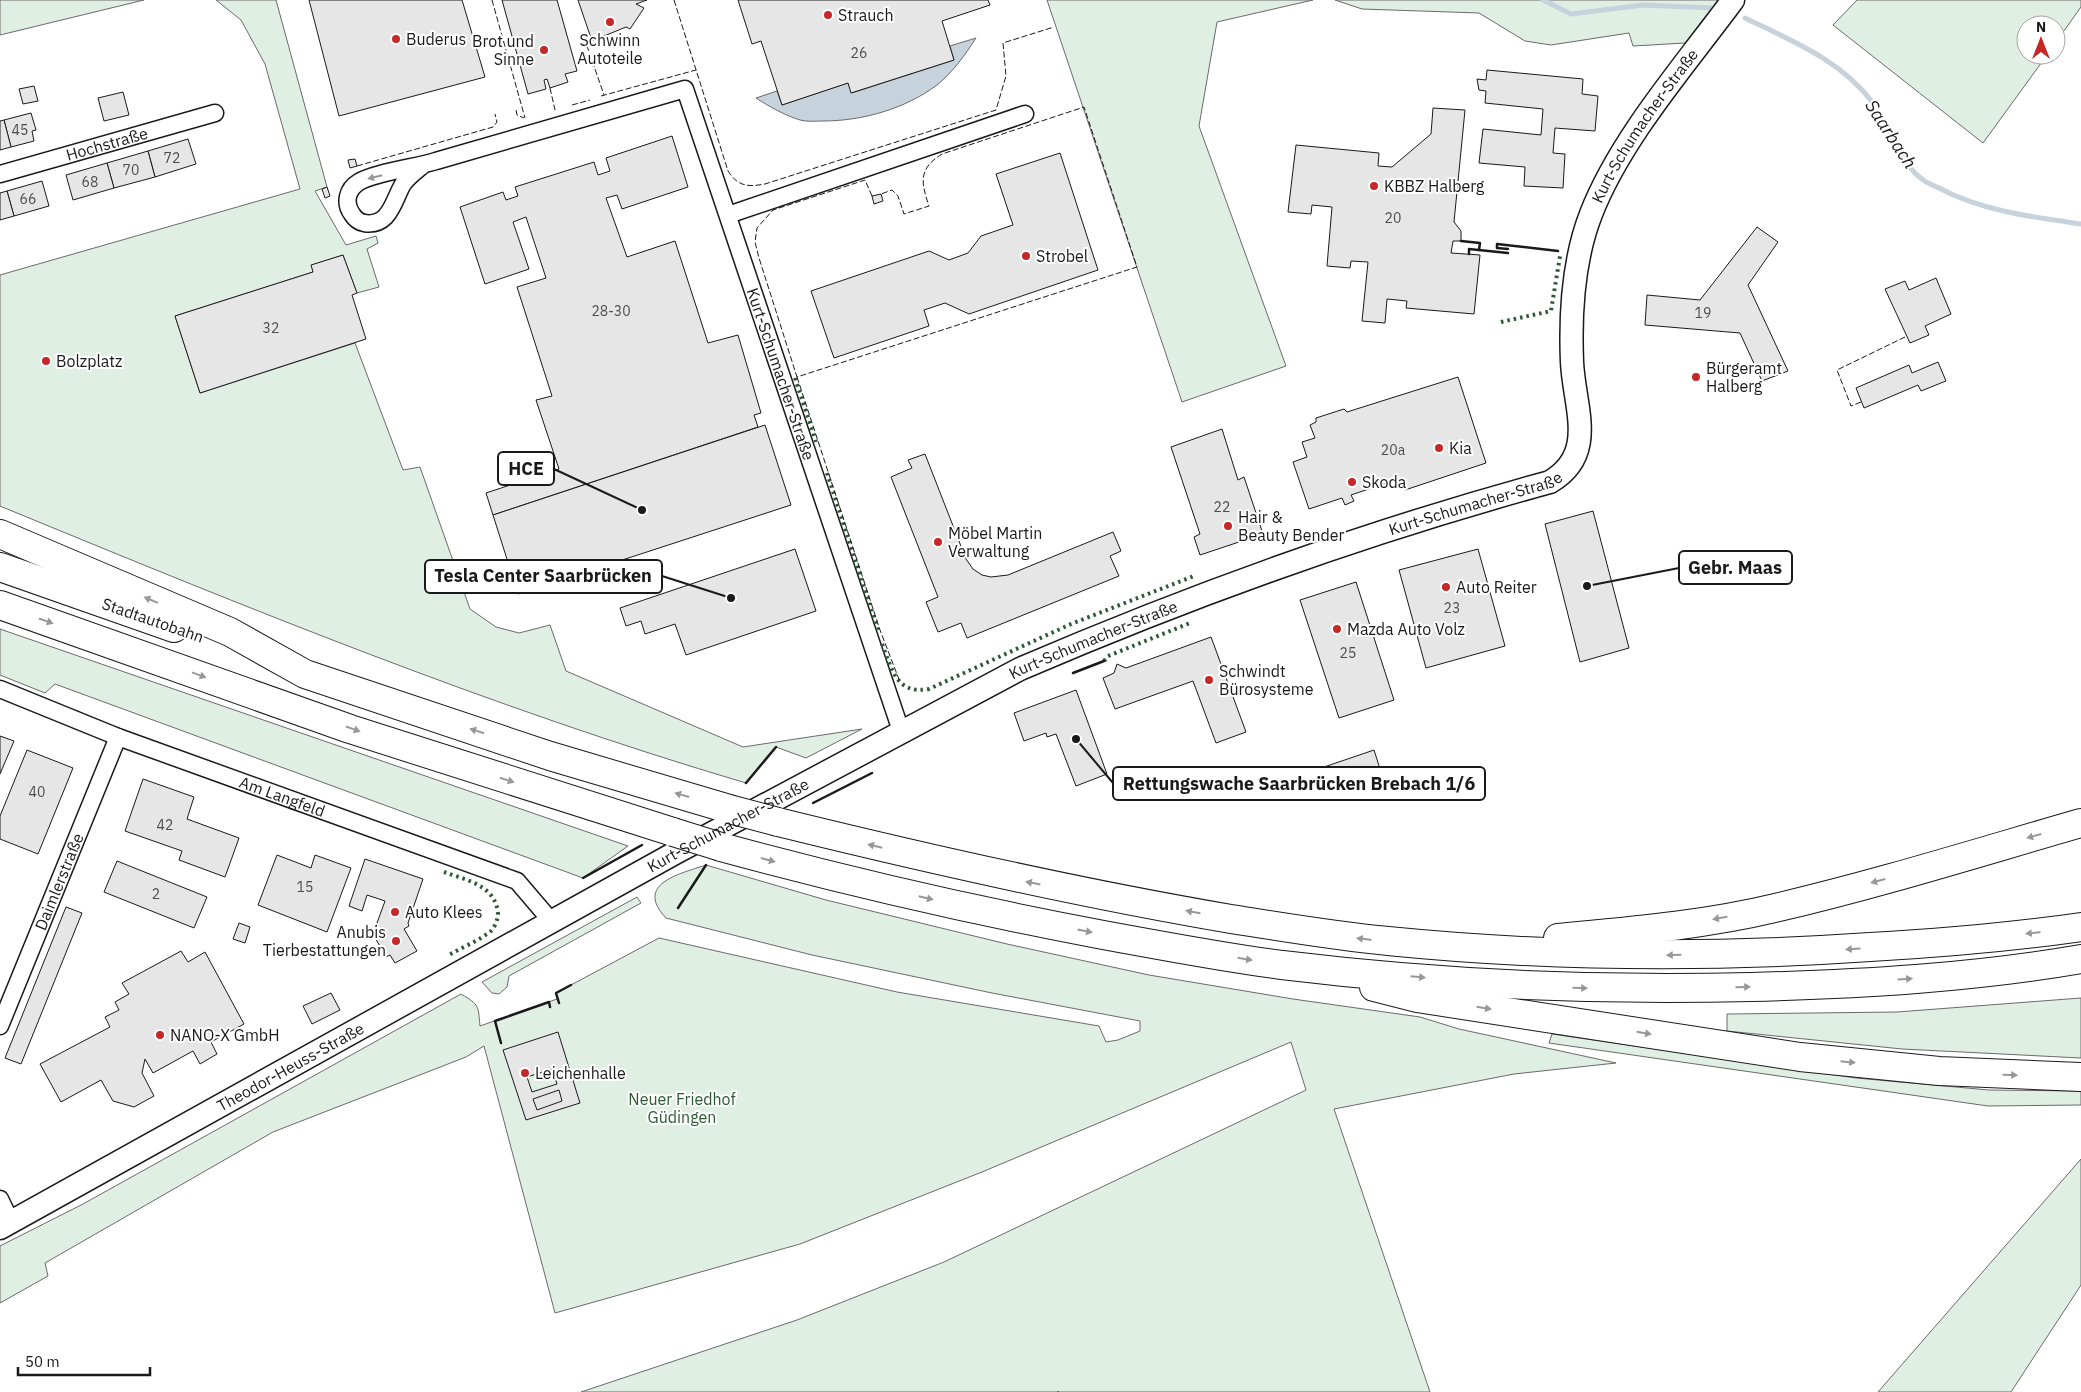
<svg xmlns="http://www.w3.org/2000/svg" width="2081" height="1392" viewBox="0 0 2081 1392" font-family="'IBM Plex Sans',sans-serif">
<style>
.green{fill:#e0efe3;stroke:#6a6a6a}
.water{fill:#c6d2dc;stroke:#6a6a6a}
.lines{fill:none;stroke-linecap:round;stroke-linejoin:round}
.stream{stroke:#c6d2dc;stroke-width:5}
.building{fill:#e6e6e6;stroke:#1a1a1a;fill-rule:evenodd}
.street-casing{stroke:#1a1a1a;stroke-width:19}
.secondary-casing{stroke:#1a1a1a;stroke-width:25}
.highway-casing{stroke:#1a1a1a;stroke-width:30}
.street{stroke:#fff;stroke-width:16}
.secondary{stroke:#fff;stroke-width:22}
.highway{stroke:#fff;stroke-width:28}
.highway-bridge-casing{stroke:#1a1a1a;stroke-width:30;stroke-linecap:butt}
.highway-bridge{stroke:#fff;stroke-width:28}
.hedge{stroke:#2b5a34;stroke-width:4;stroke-dasharray:2.5 4;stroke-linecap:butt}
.fence{stroke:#1a1a1a;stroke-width:1;stroke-dasharray:6 2.5;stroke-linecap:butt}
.wall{stroke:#1a1a1a;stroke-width:2.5}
.oneway{fill:#989898}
.poi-dot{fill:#c62828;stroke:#fff;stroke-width:2}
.labels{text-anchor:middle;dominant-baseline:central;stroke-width:4;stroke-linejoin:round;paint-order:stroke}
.number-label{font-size:14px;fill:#4d4d4d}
.poi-label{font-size:16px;fill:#1a1a1a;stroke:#fff;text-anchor:start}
.street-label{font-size:16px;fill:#1a1a1a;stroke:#fff}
.park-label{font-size:16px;fill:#2b5a34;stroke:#fff}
.water-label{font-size:18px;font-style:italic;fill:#1a1a1a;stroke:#fff}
.leader{fill:none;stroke:#1a1a1a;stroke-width:2}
.callout-dot{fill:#1a1a1a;stroke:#fff;stroke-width:2}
.callout{fill:#fff;stroke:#1a1a1a;stroke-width:2}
.callout-label{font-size:18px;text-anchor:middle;font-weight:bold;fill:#1a1a1a}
</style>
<rect width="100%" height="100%" fill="#fff"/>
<!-- green -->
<g class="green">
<polygon points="0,0 144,0 0,35"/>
<path d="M 216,0 L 276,0 L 327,187 L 315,191 L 346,245 L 376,236 L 378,243 L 367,249 L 379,287 L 357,293 L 343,255 L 312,265 L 313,272 L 175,316 L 200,393 L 355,343 L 403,470 L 420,467 L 470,609 L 496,627 L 519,633 L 550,625 L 566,671 L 743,747 L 862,729 L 806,758 L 776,747 L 746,783 C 492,708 245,607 0,506 L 0,275 L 300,189 L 265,64 L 241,20 Z"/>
<polygon points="1047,0 1313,0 1217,22 1199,126 1286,366 1182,402"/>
<polygon points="1335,0 1718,0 1685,43 1633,46 1629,33 1551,45 1525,41 1479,13 1362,9"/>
<polygon points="1857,0 2081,0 2081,7 2056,42 2056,25 2026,25 2026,55 2047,55 1983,143 1833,25"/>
<polygon points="0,629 628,846 583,878 55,684 45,693 0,675"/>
<path d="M 706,865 L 826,900 L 1007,944 L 1149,975 L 1293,999 L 1420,1017 L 1459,1029 L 1616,1063 L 1514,1074 L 1334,1109 L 1430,1392 L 581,1392 L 797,1320 L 944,1262 L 1306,1090 L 1291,1042 L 982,1172 L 800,1244 L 555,1313 L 484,1046 L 466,1057 L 273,1132 L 45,1263 L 48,1276 L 0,1303 L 0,1246 L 83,1204 L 461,994 C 480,1005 478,1006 480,1026 L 557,999 L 556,993 L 659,938 L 897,992 L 1099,1026 L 1106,1042 L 1118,1040 L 1140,1031 L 1140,1021 L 992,993 L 812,955 L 666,918 C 634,884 679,874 706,865 Z"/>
<polygon points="637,897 641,903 509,976 507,987 499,994 492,993 482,982"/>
<polygon points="2081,998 2081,1058 1902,1049 1727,1031 1727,1014 1897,1012"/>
<polygon points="1552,1034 1856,1078 1989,1090 2081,1091 2081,1105 1988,1106 1549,1043"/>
<polygon points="2081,1159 2081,1285 2011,1392 1878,1392"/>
</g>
<!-- water -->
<path class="water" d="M 976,38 C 965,55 953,72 937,85 C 905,109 862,121 823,121 C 816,121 807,122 800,120 C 784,115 770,107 756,98 L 777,91 L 782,105 L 848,83 L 852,93 L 954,60 L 950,46 Z"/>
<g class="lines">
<!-- stream -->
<g class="stream">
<polyline points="1543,0 1571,14 1643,5 1713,8"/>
<path d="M 1745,18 C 1792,41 1841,60 1873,103 C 1889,125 1899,163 1922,179 C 1926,183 1933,185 1939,188 C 1982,211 2032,217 2081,224"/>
</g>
</g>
<!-- building -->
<g class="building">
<polygon points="309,0 462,0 485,77 339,116"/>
<polygon points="502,0 557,0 577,71 565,74 568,82 550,88 547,79 544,80 546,89 528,94"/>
<polygon points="578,0 647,0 636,4 644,8 630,29 626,27 592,41"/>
<polygon points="738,0 988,0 990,5 942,21 954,60 851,93 848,83 782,105 761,41 752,44"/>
<polygon points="1487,70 1583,79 1582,94 1598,96 1595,131 1555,128 1553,153 1565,154 1563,188 1524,186 1525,167 1479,163 1483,129 1541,135 1543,109 1485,103 1486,91 1479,90 1477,79 1486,80"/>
<polygon points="34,86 38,101 23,104 19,89"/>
<polygon points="123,92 129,115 104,121 98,98"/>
<polygon points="1433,108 1465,110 1454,222 1461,231 1461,241 1453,241 1451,253 1480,255 1474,314 1406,308 1407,301 1387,299 1385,323 1362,321 1368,262 1351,261 1350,268 1327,266 1332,207 1312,205 1311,214 1288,212 1296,145 1379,153 1378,166 1392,167 1431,134"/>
<polygon points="31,113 36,130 32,131 34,141 11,147 4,120"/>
<polygon points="4,120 11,147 0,150 0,121"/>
<polygon points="672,136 688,187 622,209 617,195 606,198 627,257 675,241 708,343 738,335 761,413 754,415 758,427 493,515 486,493 559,469 536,400 552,396 517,287 546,278 526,217 513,222 529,269 485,284 460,207 503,192 506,200 518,196 515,187 594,162 598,175 610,171 606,158"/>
<polygon points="188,139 196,164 155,177 148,151"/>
<polygon points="148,151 155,177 114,188 107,163"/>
<polygon points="1060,153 1098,270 969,314 945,303 924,310 929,326 834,358 811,291 929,251 949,260 968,253 981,236 1013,225 996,174"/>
<polygon points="355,159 357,166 350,168 348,160"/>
<polygon points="107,163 114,188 73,200 66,175"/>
<polygon points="42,181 49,206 14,216 7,191"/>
<polygon points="327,187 330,196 325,198 322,189"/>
<polygon points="7,191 14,216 0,220 0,193"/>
<polygon points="881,194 883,201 874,204 872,196"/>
<polygon points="1757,227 1778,242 1748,285 1788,371 1762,381 1740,333 1645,325 1647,295 1700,300"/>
<polygon points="343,255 357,293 352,295 366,339 200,393 175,316 313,272 311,265"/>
<polygon points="1936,278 1951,314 1925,326 1929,335 1910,343 1885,289 1905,281 1909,290"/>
<polygon points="1938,362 1946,381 1921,391 1918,385 1864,408 1856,388 1909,365 1912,373"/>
<polygon points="1458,377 1486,463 1405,490 1401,478 1351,495 1354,501 1345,505 1342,498 1309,509 1293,462 1307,457 1302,442 1315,438 1310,425 1316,422 1316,418 1344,409 1347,412"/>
<polygon points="765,425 791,505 518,594 493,515"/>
<polygon points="1222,429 1238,480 1244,477 1263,534 1200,555 1194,537 1200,534 1171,447"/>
<polygon points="925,454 966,559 973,569 982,575 991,577 1008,575 1113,532 1121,551 1110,556 1119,576 967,638 961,623 938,632 926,602 938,597 891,477 912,468 908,460"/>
<polygon points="1593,511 1629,648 1580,662 1545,524"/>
<polygon points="795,549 816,611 686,655 675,624 645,634 641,621 626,626 620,608"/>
<polygon points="1478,549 1505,646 1426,668 1399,570"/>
<polygon points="1356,582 1394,700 1339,718 1300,600"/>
<polygon points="1211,637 1246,732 1216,743 1193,681 1115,709 1103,678 1114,673 1117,664 1126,668"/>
<polygon points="1076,690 1107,774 1076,786 1056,734 1047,737 1046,733 1024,741 1014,713"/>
<polygon points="0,736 14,741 0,774"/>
<polygon points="27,750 73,768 38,854 0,839 0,816"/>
<polygon points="1374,750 1380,769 1330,786 1324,767"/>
<polygon points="143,779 194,797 187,819 239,838 225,877 179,860 182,851 125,831"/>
<polygon points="277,855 311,868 315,855 351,868 327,932 258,905"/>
<polygon points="365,859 423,879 408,923 409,926 404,929 417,951 395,963 390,955 386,957 373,934 385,901 367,895 362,911 349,906"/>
<polygon points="117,861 207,897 194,928 104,892"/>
<polygon points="66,907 82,913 21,1064 5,1058"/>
<polygon points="239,923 250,927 245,943 233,939"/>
<polygon points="181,951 188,962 205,952 244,1024 211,1042 217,1054 200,1064 193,1051 153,1073 145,1059 142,1073 154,1096 134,1107 113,1101 101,1080 61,1102 40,1064 110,1027 105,1017 119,1010 115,1002 129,994 122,983"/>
<polygon points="331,993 340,1010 312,1024 303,1006"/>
<path d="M 558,1032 L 580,1103 L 526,1120 L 503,1050 ZM 552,1069 L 557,1084 L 532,1092 L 527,1077 Z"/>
<polygon points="559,1090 562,1101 537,1110 533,1099"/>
</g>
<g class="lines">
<!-- street casing -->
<g class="street-casing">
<g id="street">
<path id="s1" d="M 422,166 C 416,171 408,177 403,184 C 393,201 390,227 364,223 C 359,222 355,219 352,214 C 344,203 347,189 359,182 C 373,173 417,167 436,161 C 519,137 602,113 685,89 L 901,731"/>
<path id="s2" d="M 0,174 L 215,113"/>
<polyline points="728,215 1025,114"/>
<path id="s3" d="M 0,689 L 118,737 L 517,881 L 552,922"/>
<path id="s4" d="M 0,1026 L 118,737"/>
<polyline points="0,1199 11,1222"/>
</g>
</g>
<!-- secondary casing -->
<g class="secondary-casing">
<g id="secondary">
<path id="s5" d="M 0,1228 L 675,853 L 1020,669 C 1192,595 1370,531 1550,482 C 1598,454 1574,407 1572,362 C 1570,313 1573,260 1591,214 C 1620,139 1685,65 1733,0"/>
</g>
</g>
<!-- highway casing -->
<g class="highway-casing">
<g id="highway">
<polyline points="0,534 230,632 305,674 550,756 729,809"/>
<polyline points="0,567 174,628"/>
<polyline points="0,605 350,729 673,832"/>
<path d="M 778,822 C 928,859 1078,893 1231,919 C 1283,927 1335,936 1388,941 C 1548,957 1710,958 1870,947 C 1941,943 2011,937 2081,927"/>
<path d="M 721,847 C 846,881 971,910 1098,934 C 1159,945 1220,957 1282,965 C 1438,984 1594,991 1751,987 C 1861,984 1972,978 2081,959"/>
<path d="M 1558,938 C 1631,931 1704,925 1775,908 C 1878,884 1980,852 2081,823"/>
<polyline points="1374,987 1417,998 1800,1057 1939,1071 2081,1077"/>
</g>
</g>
<!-- street -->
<use href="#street" class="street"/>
<!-- secondary -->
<use href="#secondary" class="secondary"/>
<!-- highway -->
<use href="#highway" class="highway"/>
<!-- highway-bridge casing -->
<g class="highway-bridge-casing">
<g id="highway-bridge">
<polyline points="729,809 778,822"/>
<polyline points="673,832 721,847"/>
</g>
</g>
<!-- highway-bridge -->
<use href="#highway-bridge" class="highway-bridge"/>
<!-- hedge -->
<g class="hedge">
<polyline points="1501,322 1551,311 1560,256"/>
<polyline points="795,378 816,442"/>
<polyline points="827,473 878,630"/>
<path d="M 882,644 C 892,669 896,695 929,689 L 1071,624 L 1194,576"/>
<polyline points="1104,661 1108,656 1190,623"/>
<path d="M 444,872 C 466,880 496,885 498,914 C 498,919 495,927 491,931 C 478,941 461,948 447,956"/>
</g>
<!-- fence -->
<g class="fence">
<polyline points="492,0 525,118"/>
<path d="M 674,0 L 728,171 C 738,187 749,187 765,184 L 996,110 L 1006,76 L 1003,43 L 1054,27"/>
<polyline points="592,41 586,43 604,95"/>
<polyline points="550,88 555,110 557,109"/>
<polyline points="601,96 696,70"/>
<polyline points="572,105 590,100"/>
<polyline points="516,110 517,115 524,118"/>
<polyline points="357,166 493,127 497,122 495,114"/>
<path d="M 872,196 L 865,180 L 773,210 L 757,228 L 755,242 L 759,258 L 797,377 L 1137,267 L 1084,107 L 942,154 C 918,169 921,182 929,206 L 904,214 L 898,196 L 892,190 L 881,194"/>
<polyline points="797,377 880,630 900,682"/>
<polyline points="1861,402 1851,406 1837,370 1907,336"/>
<polyline points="1057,1392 1059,1392"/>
</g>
<!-- wall -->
<g class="wall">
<polyline points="1461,241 1480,243 1479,250"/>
<polyline points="1508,249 1497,248 1497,244 1558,251"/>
<polyline points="1469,254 1469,249 1508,253"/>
<polyline points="1073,673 1104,661"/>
<polyline points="746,783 776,747"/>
<polyline points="813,803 872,773"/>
<polyline points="583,878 642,845"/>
<polyline points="678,908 706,865"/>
<polyline points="559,1003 556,993 571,985"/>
<polyline points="501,1043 495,1021 549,1002 550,1007"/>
</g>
</g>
<!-- one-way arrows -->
<defs><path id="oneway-solid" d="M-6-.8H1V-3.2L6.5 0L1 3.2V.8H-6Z" transform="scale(1.25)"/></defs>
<g class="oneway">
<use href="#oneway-solid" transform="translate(375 177) rotate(166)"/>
<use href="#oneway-solid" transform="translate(151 600) rotate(-157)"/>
<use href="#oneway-solid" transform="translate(46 621) rotate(19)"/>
<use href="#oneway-solid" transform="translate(199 675) rotate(20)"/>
<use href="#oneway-solid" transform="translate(353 729) rotate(19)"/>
<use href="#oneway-solid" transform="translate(477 731) rotate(-162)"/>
<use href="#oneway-solid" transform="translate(507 780) rotate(18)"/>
<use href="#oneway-solid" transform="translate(682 795) rotate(-164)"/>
<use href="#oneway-solid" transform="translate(2034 836) rotate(164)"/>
<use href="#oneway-solid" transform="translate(875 846) rotate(-167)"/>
<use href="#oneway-solid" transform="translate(768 860) rotate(15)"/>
<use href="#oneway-solid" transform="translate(1878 881) rotate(165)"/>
<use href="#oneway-solid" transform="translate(1033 883) rotate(-169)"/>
<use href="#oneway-solid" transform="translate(926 898) rotate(13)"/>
<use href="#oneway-solid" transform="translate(1193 912) rotate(-170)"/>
<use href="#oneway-solid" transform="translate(1720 918) rotate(170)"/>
<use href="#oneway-solid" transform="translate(1085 931) rotate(11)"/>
<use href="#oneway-solid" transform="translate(2033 933) rotate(174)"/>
<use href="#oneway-solid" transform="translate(1364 939) rotate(-173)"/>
<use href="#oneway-solid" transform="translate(1853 949) rotate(176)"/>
<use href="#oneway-solid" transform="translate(1674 955) rotate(178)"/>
<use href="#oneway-solid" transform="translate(1245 959) rotate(9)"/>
<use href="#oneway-solid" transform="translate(1418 977) rotate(5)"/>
<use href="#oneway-solid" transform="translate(1905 979) rotate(-4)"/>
<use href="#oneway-solid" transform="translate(1743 987) rotate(-1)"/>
<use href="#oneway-solid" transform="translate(1580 988) rotate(1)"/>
<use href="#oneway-solid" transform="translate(1484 1008) rotate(9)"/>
<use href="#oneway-solid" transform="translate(1644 1033) rotate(9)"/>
<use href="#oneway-solid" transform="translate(1848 1062) rotate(6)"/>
<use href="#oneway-solid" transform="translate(2010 1075) rotate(2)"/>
</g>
<!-- markers -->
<g class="poi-dot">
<circle cx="828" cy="15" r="5"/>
<circle cx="610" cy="22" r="5"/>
<circle cx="396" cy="39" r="5"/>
<circle cx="544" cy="50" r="5"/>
<circle cx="1374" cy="186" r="5"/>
<circle cx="1026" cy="256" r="5"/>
<circle cx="46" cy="361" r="5"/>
<circle cx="1696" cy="377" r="5"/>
<circle cx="1439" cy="448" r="5"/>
<circle cx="1352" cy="482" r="5"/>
<circle cx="1228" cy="526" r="5"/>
<circle cx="938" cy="542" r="5"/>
<circle cx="1446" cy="587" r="5"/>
<circle cx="1337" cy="629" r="5"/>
<circle cx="1209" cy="680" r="5"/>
<circle cx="395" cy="912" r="5"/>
<circle cx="396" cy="941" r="5"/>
<circle cx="160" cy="1035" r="5"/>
<circle cx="525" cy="1073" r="5"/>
</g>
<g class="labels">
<!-- number labels -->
<g class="number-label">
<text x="859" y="53">26</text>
<text x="20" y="130">45</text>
<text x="172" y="158">72</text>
<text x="131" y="170">70</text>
<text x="90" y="182">68</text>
<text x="28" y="199">66</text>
<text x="1393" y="218">20</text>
<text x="611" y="311">28-30</text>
<text x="1703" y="313">19</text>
<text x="271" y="328">32</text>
<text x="1393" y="450">20a</text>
<text x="1222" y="507">22</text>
<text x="1452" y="608">23</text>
<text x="1348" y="653">25</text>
<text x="37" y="792">40</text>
<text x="165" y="825">42</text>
<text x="305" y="887">15</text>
<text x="156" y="894">2</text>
</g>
<!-- poi labels -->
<g class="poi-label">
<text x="838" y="15">Strauch</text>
<text x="406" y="39">Buderus</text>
<text x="610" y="40" text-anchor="middle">Schwinn<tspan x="610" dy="18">Autoteile</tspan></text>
<text x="534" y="41" text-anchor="end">Brot und<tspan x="534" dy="18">Sinne</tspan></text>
<text x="1384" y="186">KBBZ Halberg</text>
<text x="1036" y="256">Strobel</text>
<text x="56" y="361">Bolzplatz</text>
<text x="1706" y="368">Bürgeramt<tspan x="1706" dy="18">Halberg</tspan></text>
<text x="1449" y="448">Kia</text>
<text x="1362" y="482">Skoda</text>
<text x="1238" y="517">Hair &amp;<tspan x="1238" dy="18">Beauty Bender</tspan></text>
<text x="948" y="533">Möbel Martin<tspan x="948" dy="18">Verwaltung</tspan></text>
<text x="1456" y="587">Auto Reiter</text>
<text x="1347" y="629">Mazda Auto Volz</text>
<text x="1219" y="671">Schwindt<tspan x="1219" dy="18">Bürosysteme</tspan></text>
<text x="405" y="912">Auto Klees</text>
<text x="386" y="932" text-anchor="end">Anubis<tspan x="386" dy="18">Tierbestattungen</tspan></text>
<text x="170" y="1035">NANO-X GmbH</text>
<text x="535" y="1073">Leichenhalle</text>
</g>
<!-- street labels -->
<g class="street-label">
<text stroke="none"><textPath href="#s5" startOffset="2111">Kurt-Schumacher-Straße</textPath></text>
<text stroke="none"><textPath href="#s2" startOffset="111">Hochstraße</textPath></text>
<text stroke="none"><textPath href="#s1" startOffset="779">Kurt-Schumacher-Straße</textPath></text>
<text stroke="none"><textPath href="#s5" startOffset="1648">Kurt-Schumacher-Straße</textPath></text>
<text transform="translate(153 620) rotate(19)">Stadtautobahn</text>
<text stroke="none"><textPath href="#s5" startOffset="1242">Kurt-Schumacher-Straße</textPath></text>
<text stroke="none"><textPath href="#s3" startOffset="302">Am Langfeld</textPath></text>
<text stroke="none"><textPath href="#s5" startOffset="832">Kurt-Schumacher-Straße</textPath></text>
<text stroke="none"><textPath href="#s4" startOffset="156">Daimlerstraße</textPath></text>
<text stroke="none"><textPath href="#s5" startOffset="332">Theodor-Heuss-Straße</textPath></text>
</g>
<!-- park labels -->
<g class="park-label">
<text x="682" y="1099">Neuer Friedhof<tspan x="682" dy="18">Güdingen</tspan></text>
</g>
<!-- water labels -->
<g class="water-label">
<text transform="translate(1891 134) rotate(57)">Saarbach</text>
</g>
</g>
<!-- callouts -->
<path class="leader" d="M642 510L554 469M1587 586L1679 568M731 598L662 576M1076 739L1113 783"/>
<g class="callout-dot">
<circle cx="642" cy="510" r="5"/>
<circle cx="1587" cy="586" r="5"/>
<circle cx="731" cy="598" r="5"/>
<circle cx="1076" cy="739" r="5"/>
</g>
<g class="callout">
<rect x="498" y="452" width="56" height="33" rx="5"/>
<rect x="1679" y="551" width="113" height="33" rx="5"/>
<rect x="425" y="560" width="237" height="33" rx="5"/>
<rect x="1113" y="767" width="372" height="33" rx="5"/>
</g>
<g class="callout-label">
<text x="526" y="475">HCE</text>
<text x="1735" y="574">Gebr. Maas</text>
<text x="543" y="582">Tesla Center Saarbrücken</text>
<text x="1299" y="790">Rettungswache Saarbrücken Brebach 1/6</text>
</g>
<!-- north arrow -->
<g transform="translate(2041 40)"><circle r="24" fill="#ffffff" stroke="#a3a3a3"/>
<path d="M0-4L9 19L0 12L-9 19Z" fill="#c62828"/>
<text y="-8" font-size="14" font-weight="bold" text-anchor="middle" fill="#1a1a1a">N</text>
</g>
<!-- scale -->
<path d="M18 1367v8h132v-8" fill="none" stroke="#1a1a1a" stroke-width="2.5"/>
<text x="25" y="1367" font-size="15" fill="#1a1a1a" stroke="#ffffff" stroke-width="4" paint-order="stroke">50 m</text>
</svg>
